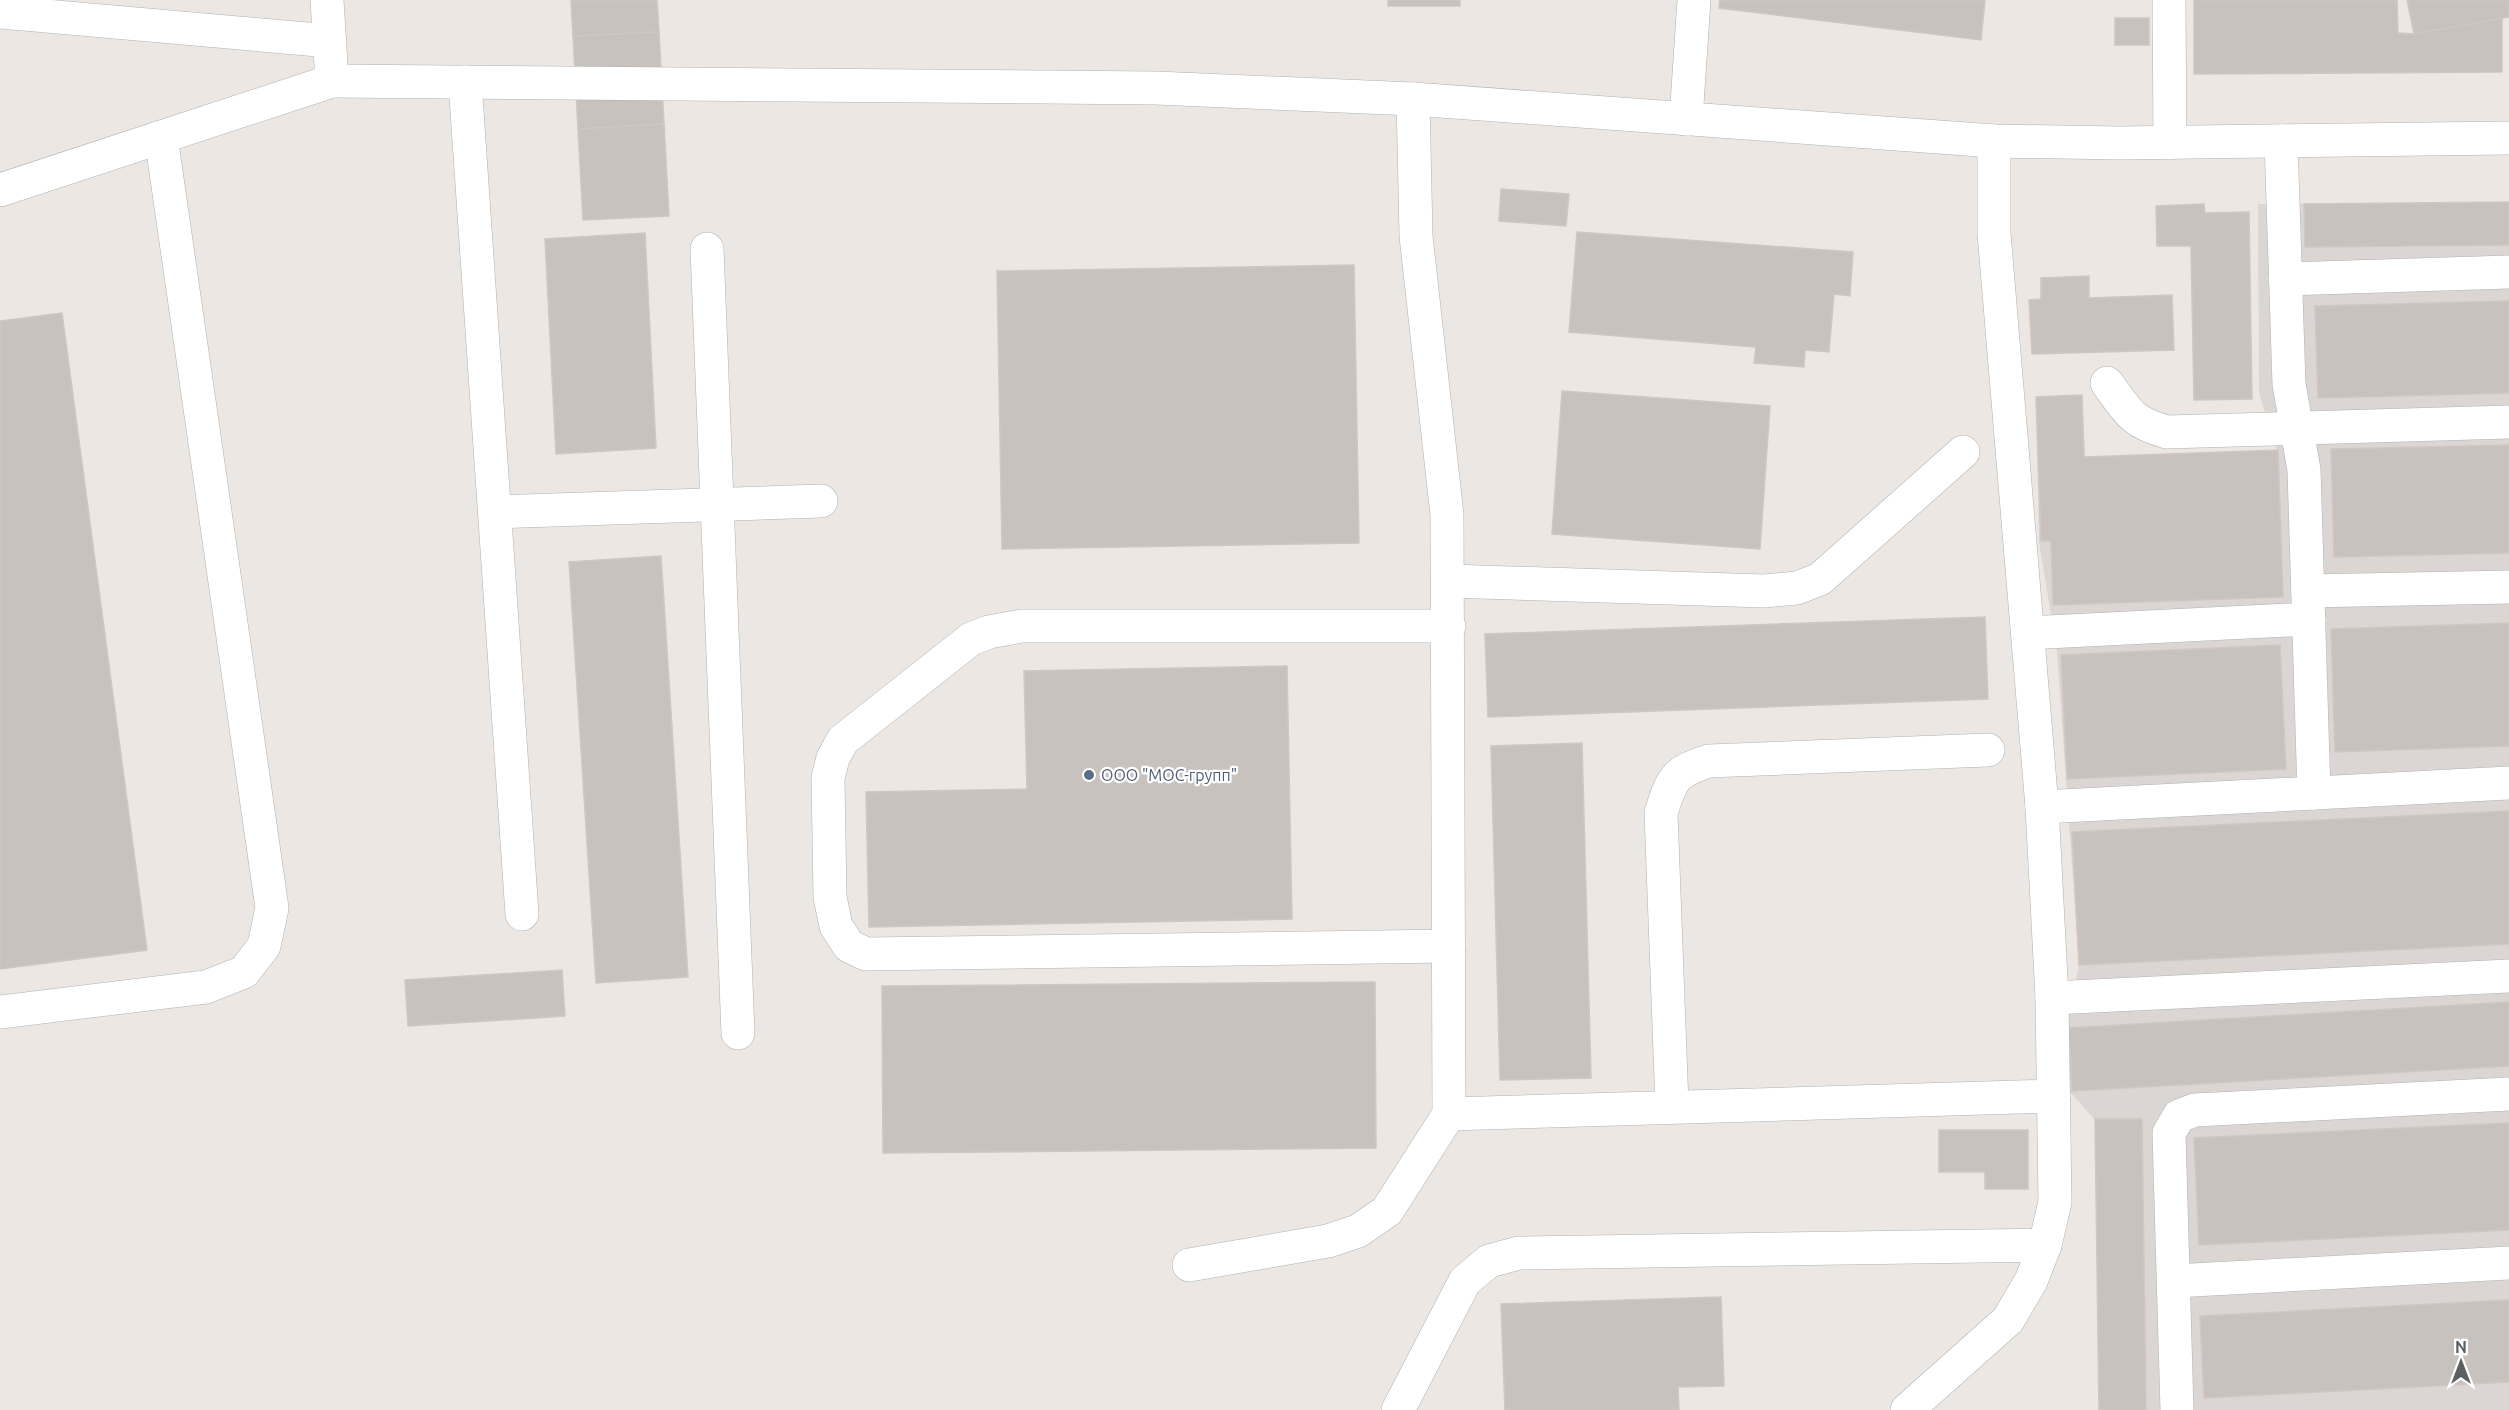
<svg xmlns="http://www.w3.org/2000/svg" width="2509" height="1410" viewBox="0 0 2509 1410" font-family="Ubuntu,sans-serif">
<style>
.industrial{fill:#dbd6d4}
.building{fill:#c8c2bf;stroke:#d1c6c1;stroke-width:1.5}
.lines{fill:none;stroke-linecap:round;stroke-linejoin:round}
.minor-casing{stroke:#aeb2b4;stroke-width:34}
.minor{stroke:#fff;stroke-width:33}
.service-dot{fill:#5c6f8a;stroke:#fff;stroke-width:2}
.labels{text-anchor:middle;dominant-baseline:central;stroke-width:4.5;stroke-linejoin:round;paint-order:stroke}
.service-label{font-size:16px;fill:#4e5e75;stroke:#fff;text-anchor:start}
</style>
<rect width="100%" height="100%" fill="#ece7e2"/>
<!-- industrial -->
<polygon class="industrial" points="2509,202 2509,1410 2099,1410 2095,1120 2071,1093 2067,1026 2079,965 2057,652 2039,542 2036,397 2082,395 2085,457 2277,450 2259,393 2258,204"/>
<!-- building -->
<g class="building">
<polygon points="571,0 657,0 659,32 573,36"/>
<rect x="1388" y="0" width="72" height="6"/>
<polygon points="1720,0 1985,0 1981,40 1719,8"/>
<polygon points="2194,0 2397,0 2398,33 2414,34 2502,18 2502,72 2194,74"/>
<polygon points="2407,0 2509,0 2509,17 2414,34"/>
<rect x="2115" y="18" width="34" height="27"/>
<polygon points="659,32 664,124 578,129 573,36"/>
<polygon points="664,124 669,216 583,220 578,129"/>
<polygon points="1501,189 1569,194 1566,226 1499,221"/>
<polygon points="2509,202 2509,245 2305,247 2304,204"/>
<polygon points="2204,204 2205,213 2249,212 2252,399 2194,400 2191,246 2157,246 2156,206"/>
<polygon points="1577,232 1853,252 1850,296 1834,294 1829,352 1805,350 1804,367 1754,363 1756,347 1569,332"/>
<polygon points="645,233 656,448 556,454 545,239"/>
<polygon points="1354,265 1359,543 1002,549 997,271"/>
<polygon points="2089,276 2089,298 2172,295 2174,350 2032,354 2029,300 2041,299 2041,278"/>
<polygon points="2509,301 2509,393 2318,398 2315,306"/>
<polygon points="62,313 147,950 0,969 0,321"/>
<polygon points="1562,391 1770,406 1760,549 1552,534"/>
<polygon points="2082,395 2084,457 2278,450 2283,597 2053,605 2051,541 2041,541 2036,397"/>
<polygon points="2509,445 2509,553 2334,557 2331,449"/>
<polygon points="661,556 688,977 596,983 569,562"/>
<polygon points="1985,617 1988,699 1488,717 1485,634"/>
<polygon points="2509,623 2509,746 2335,752 2331,629"/>
<polygon points="2280,645 2286,769 2067,779 2061,655"/>
<polygon points="1287,666 1292,919 869,927 866,792 1027,789 1024,671"/>
<polygon points="1582,743 1591,1078 1500,1080 1491,746"/>
<polygon points="2509,811 2509,944 2079,965 2072,832"/>
<polygon points="562,970 565,1016 408,1026 405,980"/>
<polygon points="1375,982 1376,1148 883,1153 882,986"/>
<polygon points="2509,1002 2509,1066 2072,1091 2069,1028"/>
<polygon points="2095,1119 2142,1119 2146,1410 2099,1410"/>
<polygon points="2509,1123 2509,1230 2199,1245 2194,1138"/>
<polygon points="1939,1130 2028,1130 2028,1189 1985,1189 1985,1172 1939,1172"/>
<polygon points="1721,1297 1724,1386 1678,1387 1679,1410 1505,1410 1501,1304"/>
<polygon points="2509,1300 2509,1382 2204,1398 2200,1316"/>
</g>
<g class="lines">
<!-- minor casing -->
<g class="minor-casing">
<g id="minor">
<polyline points="327,0 332,81 1156,88 1413,99 1994,141 2119,143 2509,138"/>
<polyline points="2169,0 2170,143"/>
<polyline points="0,12 330,41"/>
<polyline points="465,82 522,914"/>
<polyline points="1686,119 1694,0"/>
<polyline points="2281,141 2289,384 2304,470 2314,793"/>
<polyline points="0,190 332,81"/>
<polyline points="707,249 738,1033"/>
<polyline points="2285,279 2509,272"/>
<path d="M 2107,383 C 2128,412 2131,422 2167,432 L 2509,422"/>
<polyline points="495,512 821,501"/>
<polyline points="1449,581 1764,591 1797,588 1820,579 1963,452"/>
<polyline points="2308,591 2509,587"/>
<polyline points="1449,626 1022,626 989,632 971,639 843,740 833,758 828,778 830,897 836,926 849,946 866,954 1449,946"/>
<polyline points="2029,633 2309,619"/>
<polyline points="2042,807 2509,783"/>
<polyline points="2052,998 2509,976"/>
<polyline points="0,1012 206,987 244,972 264,946 272,908 161,137"/>
<path d="M 1672,1106 L 1661,813 C 1672,778 1674,772 1709,761 L 1988,750"/>
<polyline points="1449,1114 2054,1096"/>
<polyline points="1189,1265 1328,1241 1358,1231 1387,1211 1449,1114 1447,515 1416,236 1413,99"/>
<polyline points="2174,1281 2509,1263"/>
<polyline points="1398,1410 1465,1281 1489,1261 1519,1253 2045,1245"/>
<polyline points="1907,1410 2008,1320 2031,1281 2045,1245 2055,1202 2052,998 2042,807 1994,233 1994,141"/>
<polyline points="2177,1410 2169,1133 2179,1116 2195,1110 2509,1094"/>
</g>
</g>
<!-- minor -->
<use href="#minor" class="minor"/>
</g>
<!-- markers -->
<circle class="service-dot" cx="1089" cy="775" r="6"/>
<g class="labels">
<!-- service labels -->
<g class="service-label">
<text x="1101" y="775">ООО "МОС-групп"</text>
</g>
</g>
<!-- north arrow -->
<g transform="translate(2461 1362)" stroke="#ffffff" stroke-width="4.5" paint-order="stroke">
<path d="M0-4.5L10 22L0 15L-10 22Z" fill="#5a6062"/>
<text y="-9" font-size="16" font-weight="bold" text-anchor="middle" fill="#5a6062">N</text>
</g>
</svg>
